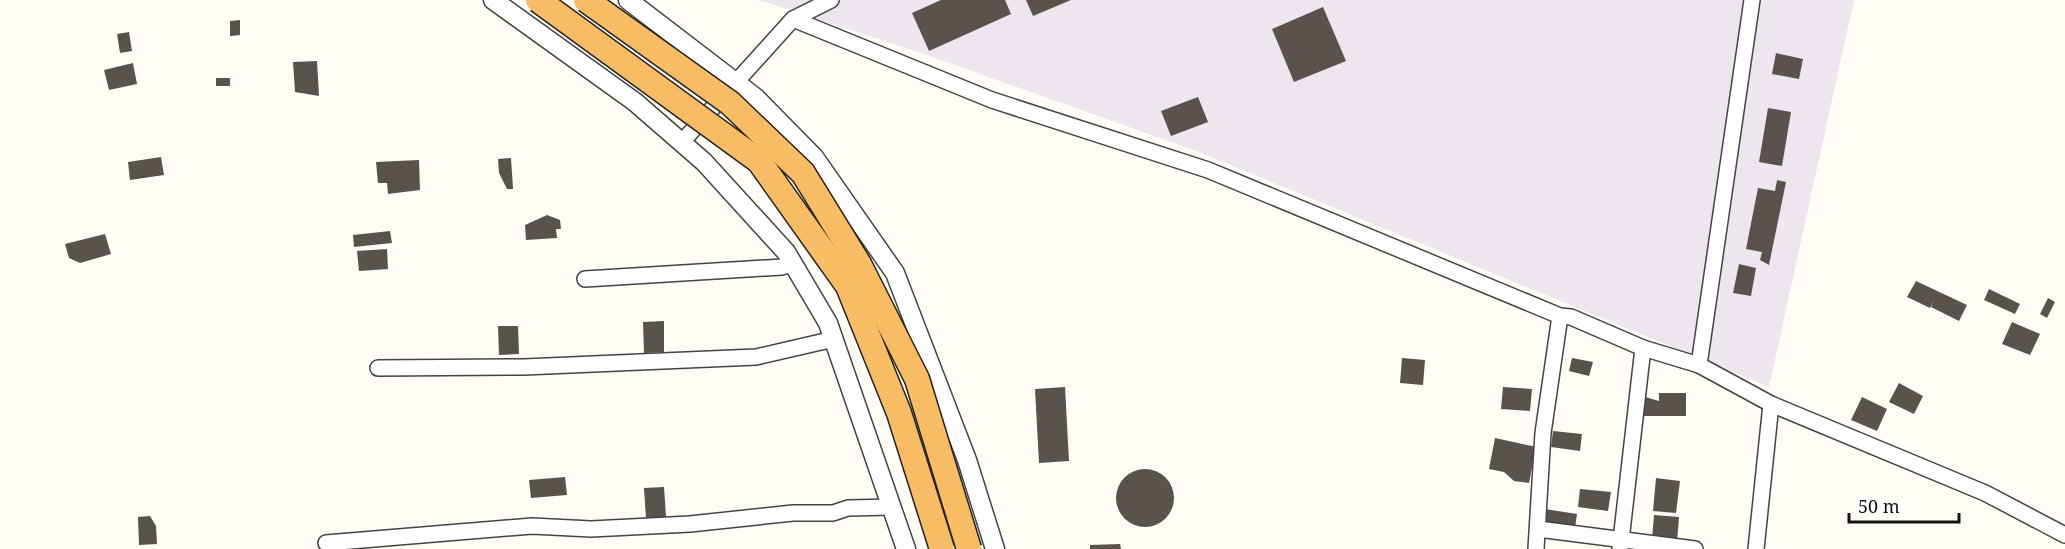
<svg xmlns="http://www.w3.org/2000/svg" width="2065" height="549" viewBox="0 0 2065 549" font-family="'Noto Serif',serif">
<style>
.industrial{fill:#eee6ef}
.building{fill:#5a524d}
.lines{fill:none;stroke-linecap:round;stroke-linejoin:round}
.minor-casing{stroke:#444;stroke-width:18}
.tertiary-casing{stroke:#444;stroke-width:21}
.minor{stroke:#fff;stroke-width:15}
.tertiary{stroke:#fff;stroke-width:18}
.trunk-bridge-casing{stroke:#222;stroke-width:27;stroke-linecap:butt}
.trunk-bridge{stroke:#f7bc64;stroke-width:24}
</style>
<rect width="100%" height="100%" fill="#fffdf5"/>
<!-- industrial -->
<polygon class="industrial" points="759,0 1854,0 1769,387 1191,149 921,53"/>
<!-- building -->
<g class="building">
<polygon points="941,0 1005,0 1011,14 929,51 912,13"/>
<polygon points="1026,0 1071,0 1033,16"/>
<polygon points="1323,7 1346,61 1294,82 1272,29"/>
<polygon points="240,20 240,35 230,36 230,21"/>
<polygon points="129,32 132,51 120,53 117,34"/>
<polygon points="1776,53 1803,59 1799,79 1772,74"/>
<polygon points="317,61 319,96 295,92 293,62"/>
<polygon points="133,63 137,84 109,90 104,70"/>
<rect x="216" y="78" width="14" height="8"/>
<polygon points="1198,97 1208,122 1171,136 1161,111"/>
<polygon points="1768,108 1791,112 1782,166 1759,162"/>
<polygon points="161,157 164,175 130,180 128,162"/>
<polygon points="511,158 513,189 507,189 499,173 498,159"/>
<polygon points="419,160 420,190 388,194 387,183 378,183 376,162"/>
<polygon points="1777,180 1786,182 1769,265 1760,260 1762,252 1746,249 1758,188 1775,191"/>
<polygon points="547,215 560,220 561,229 556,229 557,238 526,240 525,225"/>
<polygon points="390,231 392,243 354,247 353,235"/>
<polygon points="105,234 111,254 80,263 69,258 65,244"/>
<polygon points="387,249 388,269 359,271 357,251"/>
<polygon points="1739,264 1756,268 1751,296 1733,293"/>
<polygon points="1916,281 1967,305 1959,321 1931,307 1934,300 1930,308 1907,297"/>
<polygon points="1989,289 2020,304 2015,314 1984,300"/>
<polygon points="2048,298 2055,302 2047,318 2040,314"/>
<polygon points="664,321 664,352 644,353 643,322"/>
<polygon points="2012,322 2040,334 2030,355 2002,344"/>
<polygon points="498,326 518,326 519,354 499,355"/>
<polygon points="1402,358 1425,360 1423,385 1400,383"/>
<polygon points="1572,358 1593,362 1589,376 1569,371"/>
<polygon points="1899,383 1923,396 1914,414 1889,402"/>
<polygon points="1065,387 1069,461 1039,463 1035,389"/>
<polygon points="1503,387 1532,389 1530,411 1501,409"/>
<polygon points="1659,393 1686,393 1686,416 1642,416 1642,396 1659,401"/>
<polygon points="1862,397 1887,409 1877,431 1851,420"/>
<polygon points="1553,431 1582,434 1580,451 1551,447"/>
<polygon points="1495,438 1536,447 1529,483 1514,481 1504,472 1489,469"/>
<circle cx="1145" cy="498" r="29"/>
<polygon points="565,477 567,495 531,498 529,480"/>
<polygon points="1656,478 1680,481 1676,513 1653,511"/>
<polygon points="664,487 666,517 646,518 644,488"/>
<polygon points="1580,489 1611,492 1608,511 1578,507"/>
<polygon points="1545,509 1577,514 1575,528 1547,524"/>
<polygon points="1654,515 1679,517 1677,542 1652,539"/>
<polygon points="150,516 156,526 157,544 139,545 138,517"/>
<polygon points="1120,544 1121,549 1090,549 1090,545"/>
</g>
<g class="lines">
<!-- minor casing -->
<g class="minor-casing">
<g id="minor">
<polyline points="793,19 992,100 1208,170 1560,316 1571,317 1643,348 1699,365 1771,404 1985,493 2065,535"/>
<polyline points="682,142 793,19 831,0"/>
<polyline points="585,279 782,267 792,263 795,265"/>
<polyline points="1699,365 1752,0"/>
<polyline points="378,368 524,367 756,357 834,339"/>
<polyline points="1538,529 1695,549"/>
<polyline points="326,543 532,526 591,529 690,524 793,513 833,513 848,508 892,507"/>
<polyline points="1536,549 1543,433 1560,316"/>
<polyline points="1620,549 1643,348"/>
<polyline points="1756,549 1771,404"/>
</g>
</g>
<!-- tertiary casing -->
<g class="tertiary-casing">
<g id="tertiary">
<polyline points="493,0 635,102 704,162 786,252 828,323 906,549"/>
<polyline points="628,0 756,98 814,157 895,273 967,460 995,549"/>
</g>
</g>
<!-- minor -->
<use href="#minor" class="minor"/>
<!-- tertiary -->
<use href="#tertiary" class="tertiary"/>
<!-- trunk-bridge casing -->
<g class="trunk-bridge-casing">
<g id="trunk-bridge">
<polyline points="538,0 759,161 848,286 899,413 942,549"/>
<polyline points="586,0 730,103 803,173 859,264 917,379 969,549"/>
</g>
</g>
<!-- trunk-bridge -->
<use href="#trunk-bridge" class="trunk-bridge"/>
</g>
<!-- scale -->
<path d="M1849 513v9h110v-9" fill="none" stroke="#111111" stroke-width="3"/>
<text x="1858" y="513" font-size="18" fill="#111111" stroke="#ffffff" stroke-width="4.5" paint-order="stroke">50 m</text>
</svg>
